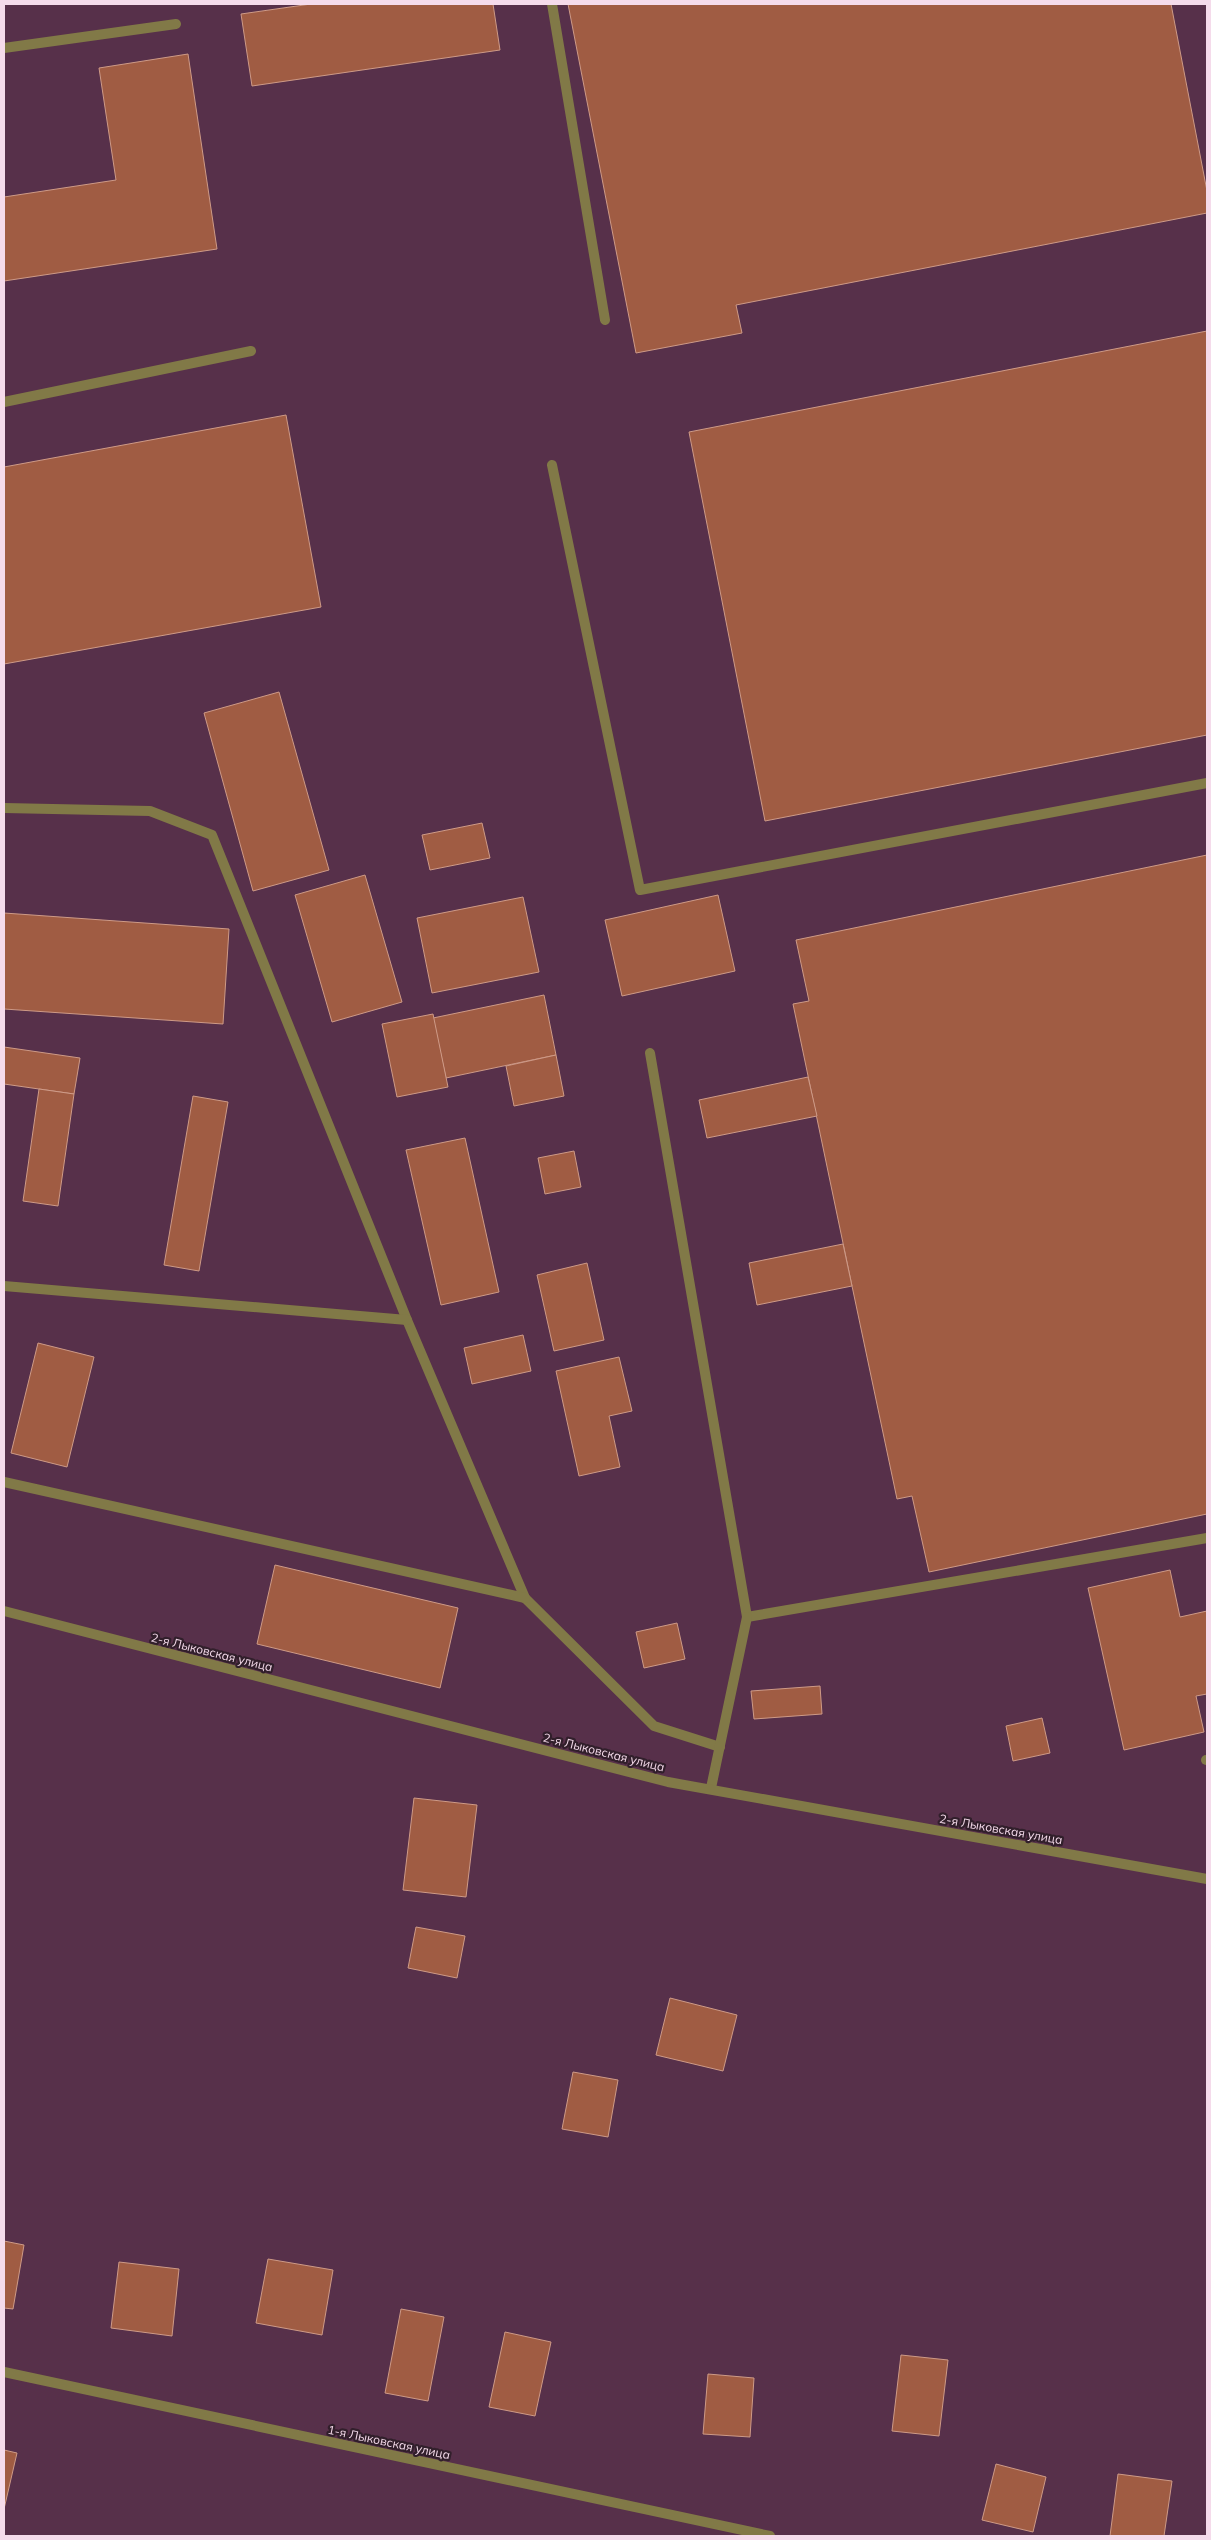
<svg xmlns="http://www.w3.org/2000/svg" width="1211" height="2540" viewBox="0 0 1211 2540" font-family="Mulish,sans-serif">
<style>
.building{fill:#a05c43;stroke:#ce9a87}
.lines{fill:none;stroke-linecap:round;stroke-linejoin:round}
.service{stroke:#817947;stroke-width:10}
.minor{stroke:#817947;stroke-width:10}
.labels{text-anchor:middle;dominant-baseline:central;stroke-width:4.5;stroke-linejoin:round;paint-order:stroke}
.street-label{font-size:12px;fill:#f5dbeb;stroke:#311f2b}
</style>
<rect width="100%" height="100%" fill="#57304a"/>
<!-- building -->
<g class="building">
<polygon points="311,4 493,4 500,50 252,86 241,14"/>
<polygon points="568,4 1171,4 1207,191 1207,213 736,305 742,333 636,353"/>
<polygon points="188,54 217,249 4,281 4,197 116,180 99,68"/>
<polygon points="1207,331 1207,735 765,821 689,432"/>
<polygon points="286,415 321,607 4,664 4,467"/>
<polygon points="279,692 329,870 253,891 204,713"/>
<polygon points="482,823 490,858 430,870 422,835"/>
<polygon points="1207,855 1207,1514 929,1572 912,1496 897,1499 852,1286 793,1004 809,1001 796,940"/>
<polygon points="365,875 402,1002 332,1022 295,895"/>
<polygon points="718,895 735,971 622,996 605,920"/>
<polygon points="523,897 539,972 432,993 417,918"/>
<polygon points="4,913 229,929 223,1024 4,1009"/>
<polygon points="544,995 556,1055 446,1078 433,1018"/>
<polygon points="433,1014 448,1087 397,1097 382,1024"/>
<polygon points="4,1047 80,1058 74,1094 4,1084"/>
<polygon points="556,1055 564,1096 514,1106 506,1066"/>
<polygon points="808,1077 817,1116 707,1138 699,1100"/>
<polygon points="39,1089 74,1094 58,1206 23,1201"/>
<polygon points="193,1096 228,1102 199,1271 164,1265"/>
<polygon points="465,1138 499,1292 441,1305 406,1150"/>
<polygon points="574,1151 581,1187 545,1194 538,1158"/>
<polygon points="843,1244 852,1286 757,1305 749,1263"/>
<polygon points="587,1263 604,1340 554,1351 537,1275"/>
<polygon points="523,1335 531,1371 472,1384 464,1348"/>
<polygon points="38,1343 94,1357 67,1467 11,1453"/>
<polygon points="619,1357 632,1411 609,1416 620,1467 579,1476 556,1371"/>
<polygon points="275,1565 458,1608 440,1688 257,1644"/>
<polygon points="1170,1570 1180,1617 1207,1611 1207,1694 1196,1696 1204,1732 1124,1750 1088,1588"/>
<polygon points="677,1623 685,1659 644,1668 636,1632"/>
<polygon points="820,1686 822,1714 754,1719 751,1691"/>
<polygon points="1042,1718 1050,1753 1013,1761 1006,1726"/>
<polygon points="414,1798 477,1805 466,1897 403,1890"/>
<polygon points="416,1927 465,1936 457,1978 408,1968"/>
<polygon points="670,1998 737,2015 723,2071 656,2055"/>
<polygon points="573,2072 618,2080 608,2137 562,2129"/>
<polygon points="4,2241 24,2245 13,2309 4,2308"/>
<polygon points="268,2259 333,2270 322,2335 256,2323"/>
<polygon points="119,2262 179,2269 172,2336 111,2328"/>
<polygon points="401,2309 444,2317 428,2401 385,2393"/>
<polygon points="505,2332 551,2342 535,2416 489,2407"/>
<polygon points="901,2355 948,2360 939,2436 892,2431"/>
<polygon points="708,2374 754,2378 750,2437 703,2434"/>
<polygon points="4,2450 17,2453 4,2509"/>
<polygon points="996,2464 1046,2477 1033,2532 982,2520"/>
<polygon points="1118,2474 1172,2481 1164,2536 1110,2536"/>
</g>
<g class="lines">
<!-- service -->
<g class="service">
<polyline points="552,4 605,320"/>
<polyline points="4,48 176,24"/>
<polyline points="4,402 251,351"/>
<polyline points="552,465 640,890 1207,783"/>
<polyline points="4,808 150,811 212,835 407,1320 525,1598 654,1726 720,1747"/>
<polyline points="650,1053 747,1617 1207,1538"/>
<polyline points="4,1286 407,1320"/>
<polyline points="4,1482 525,1598"/>
<polyline points="1206,1760 1207,1760"/>
<polyline points="711,1788 747,1617"/>
</g>
<!-- minor -->
<g class="minor">
<polyline points="4,1611 668,1782 1207,1879"/>
<polyline points="4,2372 770,2536"/>
</g>
</g>
<g class="labels">
<!-- street labels -->
<g class="street-label">
<text transform="translate(212 1652) rotate(14)">2-я Лыковская улица</text>
<text transform="translate(604 1752) rotate(14)">2-я Лыковская улица</text>
<text transform="translate(1001 1829) rotate(10)">2-я Лыковская улица</text>
<text transform="translate(389 2442) rotate(12)">1-я Лыковская улица</text>
</g>
</g>
<!-- border -->
<rect width="1211" height="2540" fill="none" stroke="#f5dbeb" stroke-width="10"/>
</svg>
